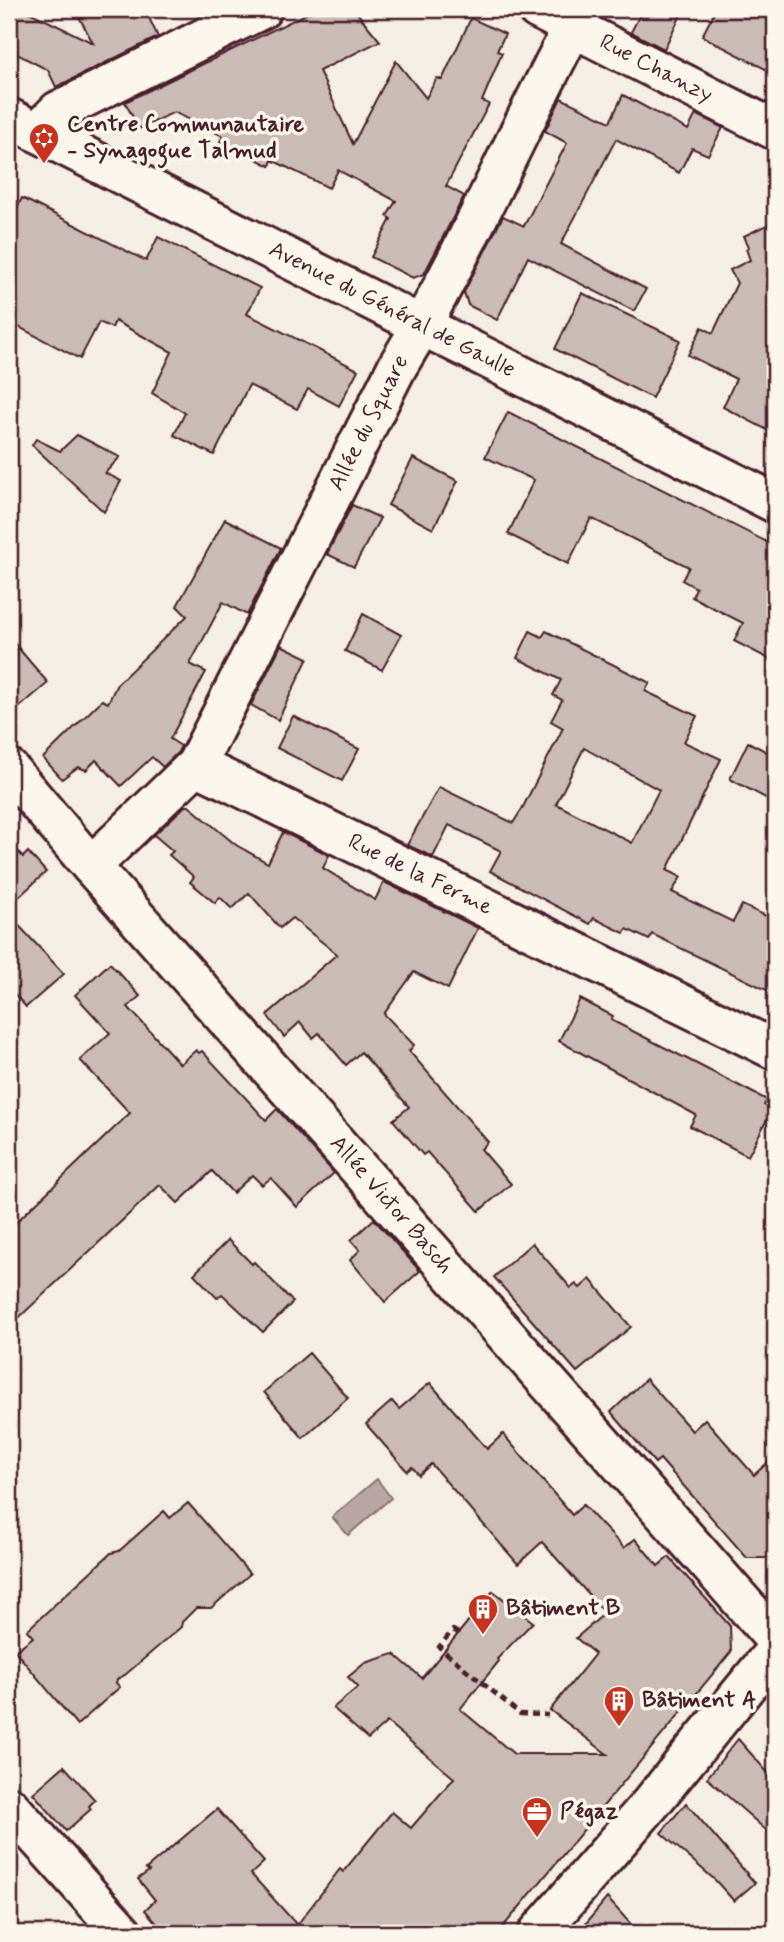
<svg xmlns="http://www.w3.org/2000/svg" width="784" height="1942" viewBox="0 0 784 1942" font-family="Mynerve,sans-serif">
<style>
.water{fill:#baa7a5;stroke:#8d7174;stroke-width:2}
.building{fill:#cabbb6;stroke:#4a1f2b;stroke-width:2;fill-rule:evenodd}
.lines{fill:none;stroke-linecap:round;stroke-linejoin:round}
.minor-casing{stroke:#4a1f2b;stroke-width:44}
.path{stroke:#4a1f2b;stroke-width:4.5;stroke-dasharray:7 5;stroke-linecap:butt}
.minor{stroke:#fbf7ec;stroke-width:38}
.labels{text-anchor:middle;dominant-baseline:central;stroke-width:7;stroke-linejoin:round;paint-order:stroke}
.street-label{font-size:23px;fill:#4a1f2b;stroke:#fbf7ec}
.poi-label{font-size:23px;font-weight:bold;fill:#4a1f2b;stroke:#fbf7ec;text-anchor:start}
</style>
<rect width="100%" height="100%" fill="#f4eee4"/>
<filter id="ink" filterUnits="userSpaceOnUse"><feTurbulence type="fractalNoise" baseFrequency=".0143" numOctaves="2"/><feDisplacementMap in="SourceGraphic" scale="14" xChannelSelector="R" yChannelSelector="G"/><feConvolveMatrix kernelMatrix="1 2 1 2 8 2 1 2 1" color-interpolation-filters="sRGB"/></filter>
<g filter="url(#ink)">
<!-- water -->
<polygon class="water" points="377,1479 391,1498 348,1535 332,1517"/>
<!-- building -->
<g class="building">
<polygon points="9,9 23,9 93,43 75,9 145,9 158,37 56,87 48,70 9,50"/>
<polygon points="316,9 354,9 380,41 319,71 353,144 396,61 426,98 437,78 442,80 471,18 505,34 497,51 502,53 482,101 489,104 446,186 464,196 424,274 413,278 371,257 391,219 387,216 396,201 338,170 329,188 272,160 270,166 220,141 223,136 174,112 139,129 125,102"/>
<polygon points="643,9 684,9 664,49 631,32"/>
<polygon points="716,9 756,9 775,18 775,74 702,36"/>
<polygon points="623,95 688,130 696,114 723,128 708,155 692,148 679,173 616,139 561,244 646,289 634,311 528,257 497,320 468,305 464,292 503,216 524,226 567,143 545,131 561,98 610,122"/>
<polygon points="22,198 146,261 158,237 260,288 247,314 358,370 339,406 308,389 297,409 249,385 214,455 174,435 185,413 152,393 172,352 115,321 112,328 99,322 80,359 9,322 9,224"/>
<polygon points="775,221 775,434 723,407 736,379 688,355 702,327 713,333 737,283 730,270 750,260 746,249 749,247 744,236"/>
<polygon points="582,293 680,340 652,398 555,349"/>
<polygon points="508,412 775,546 775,662 734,641 743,623 692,597 696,588 682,580 689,567 591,518 568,564 508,534 534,480 485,457"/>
<polygon points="77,435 120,457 105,473 121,481 104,512 32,445 36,439 60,451"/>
<polygon points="413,458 458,481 433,529 388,505"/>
<polygon points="352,505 380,518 354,567 327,554"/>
<polygon points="225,519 281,548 247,615 223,602 190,664 206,672 170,739 181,746 178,752 163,767 152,757 121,786 96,760 86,770 78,767 62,779 43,758 102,700 108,703 117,684 187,616 177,606"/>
<polygon points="363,614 401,635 382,670 345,651"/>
<path d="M 530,631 L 542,637 L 546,631 L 650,683 L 645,691 L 697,716 L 684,742 L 721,759 L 667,870 L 681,877 L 672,892 L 733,922 L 742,905 L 775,920 L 775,994 L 652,934 L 649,940 L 627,929 L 624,933 L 594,918 L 590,924 L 490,871 L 501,851 L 449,825 L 433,857 L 407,845 L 439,787 L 513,823 L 522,809 L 563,728 L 551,721 L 562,700 L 553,695 L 561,680 L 517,658 ZM 584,748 L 659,790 L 632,843 L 556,804 Z"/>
<polygon points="9,637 48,683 9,716"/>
<polygon points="281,645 308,658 278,720 251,705"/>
<polygon points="293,716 359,749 342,781 277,748"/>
<polygon points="748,742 775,756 775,803 730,779"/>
<polygon points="185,806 189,806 236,845 268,863 283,832 329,855 323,868 375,900 384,882 478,928 448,989 414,972 384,1014 414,1045 409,1051 488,1142 481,1149 511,1184 479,1211 427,1152 423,1155 393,1120 409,1107 361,1052 346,1065 319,1033 313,1038 300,1022 284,1037 267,1015 337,954 292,918 280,928 249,893 232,909 220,897 215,903 190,882 194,877 169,855 173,851 154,835"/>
<polygon points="9,841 23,857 28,852 46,872 9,906"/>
<polygon points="9,915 64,974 26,1007 9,988"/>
<polygon points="110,963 140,996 128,1007 180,1064 196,1050 199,1053 202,1051 266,1120 277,1109 334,1173 297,1207 271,1178 262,1185 252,1175 233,1193 212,1171 178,1203 160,1185 9,1327 9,1229 130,1113 80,1060 110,1033 75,995"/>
<polygon points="580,999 613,1016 611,1020 767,1100 764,1105 772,1110 748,1156 690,1126 696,1115 559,1041"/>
<polygon points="374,1219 420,1271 385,1302 350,1260 360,1250 351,1240"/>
<polygon points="228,1240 252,1264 254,1262 293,1302 263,1332 222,1294 217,1298 194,1274"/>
<polygon points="532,1243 571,1288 576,1284 580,1288 590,1279 631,1327 577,1372 494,1277"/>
<polygon points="309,1353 348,1398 303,1438 264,1392"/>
<polygon points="646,1379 692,1431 705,1419 754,1475 775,1456 775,1558 747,1558 660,1459 655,1463 611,1412"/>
<polygon points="430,1383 487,1449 503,1434 572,1515 583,1505 624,1548 635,1539 658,1566 669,1557 730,1626 731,1652 498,1933 165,1933 145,1910 155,1900 138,1879 149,1871 146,1869 217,1809 264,1862 251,1874 297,1925 340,1869 343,1872 392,1812 411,1828 454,1778 387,1722 368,1739 333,1708 358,1687 348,1677 365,1663 394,1654 422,1678 493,1591 533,1622 497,1659 499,1661 460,1709 514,1754 607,1754 550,1710 595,1654 576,1638 605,1613 542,1542 518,1564 431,1464 419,1475 412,1467 407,1471 366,1424 392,1401 399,1409"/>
<polygon points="188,1503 250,1574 211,1608 196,1608 182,1622 181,1627 125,1675 117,1679 116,1683 120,1687 77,1725 15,1651 33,1637 27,1630 111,1553 119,1551 164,1511 170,1518"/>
<polygon points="738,1739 775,1781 775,1838 707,1778"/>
<polygon points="64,1766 95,1800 89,1806 91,1809 66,1831 33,1793"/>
<polygon points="686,1803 755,1883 734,1901 715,1880 661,1833"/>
<polygon points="607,1898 639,1933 578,1933"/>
</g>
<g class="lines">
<!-- minor casing -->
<g class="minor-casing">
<g id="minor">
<polyline points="537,9 775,130"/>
<polyline points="9,118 775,503"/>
<polyline points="37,132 58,111 262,9"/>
<path d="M 196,765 L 397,367 C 467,253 518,126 583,9"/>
<polyline points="9,769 91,866 775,1639"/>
<polyline points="91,866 196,765 775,1050"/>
<polyline points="9,1806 123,1933"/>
<polyline points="538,1933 652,1802 775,1651"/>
</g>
</g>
<!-- path -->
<polyline class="path" points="458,1633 453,1630 439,1647 520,1714 548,1715"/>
<!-- minor -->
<use href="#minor" class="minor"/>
</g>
</g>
<!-- icons -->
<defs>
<g id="synagogue-pin" transform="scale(1.575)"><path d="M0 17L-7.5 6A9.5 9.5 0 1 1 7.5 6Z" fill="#c8321e" stroke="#fbf7ec"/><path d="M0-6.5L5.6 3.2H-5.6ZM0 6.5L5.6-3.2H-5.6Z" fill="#fff"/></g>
<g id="building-pin" transform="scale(1.575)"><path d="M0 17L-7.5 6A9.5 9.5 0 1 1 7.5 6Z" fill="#c8321e" stroke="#fbf7ec"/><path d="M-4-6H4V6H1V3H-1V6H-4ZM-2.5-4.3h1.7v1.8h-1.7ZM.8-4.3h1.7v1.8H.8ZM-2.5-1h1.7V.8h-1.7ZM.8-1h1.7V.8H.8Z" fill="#fff"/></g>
<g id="office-pin" transform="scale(1.575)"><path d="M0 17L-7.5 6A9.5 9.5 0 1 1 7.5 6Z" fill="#c8321e" stroke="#fbf7ec"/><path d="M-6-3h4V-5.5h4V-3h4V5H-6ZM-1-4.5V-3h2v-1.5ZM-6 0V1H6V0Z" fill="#fff"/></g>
</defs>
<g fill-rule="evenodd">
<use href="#synagogue-pin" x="44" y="138"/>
<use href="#building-pin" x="483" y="1609"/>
<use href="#building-pin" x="619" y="1701"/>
<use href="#office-pin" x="537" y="1812"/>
</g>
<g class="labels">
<!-- street labels -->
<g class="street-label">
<text transform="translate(656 69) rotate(27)">Rue Chanzy</text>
<text transform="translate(392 310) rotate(27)">Avenue du Général de Gaulle</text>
<text transform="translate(369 423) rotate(-63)">Allée du Square</text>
<text transform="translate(420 875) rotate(26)">Rue de la Ferme</text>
<text transform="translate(391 1205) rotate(49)">Allée Victor Basch</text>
</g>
<!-- poi labels -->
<g class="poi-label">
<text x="67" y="125">Centre Communautaire<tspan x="67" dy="26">- Synagogue Talmud</tspan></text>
<text x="506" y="1609">Bâtiment B</text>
<text x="642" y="1701">Bâtiment A</text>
<text x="560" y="1812">Pégaz</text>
</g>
</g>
<!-- margin -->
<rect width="784" height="1942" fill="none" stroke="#fbf7ec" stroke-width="35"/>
<rect x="18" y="18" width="749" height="1907" fill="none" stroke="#4a1f2b" stroke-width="2.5" filter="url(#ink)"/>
</svg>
